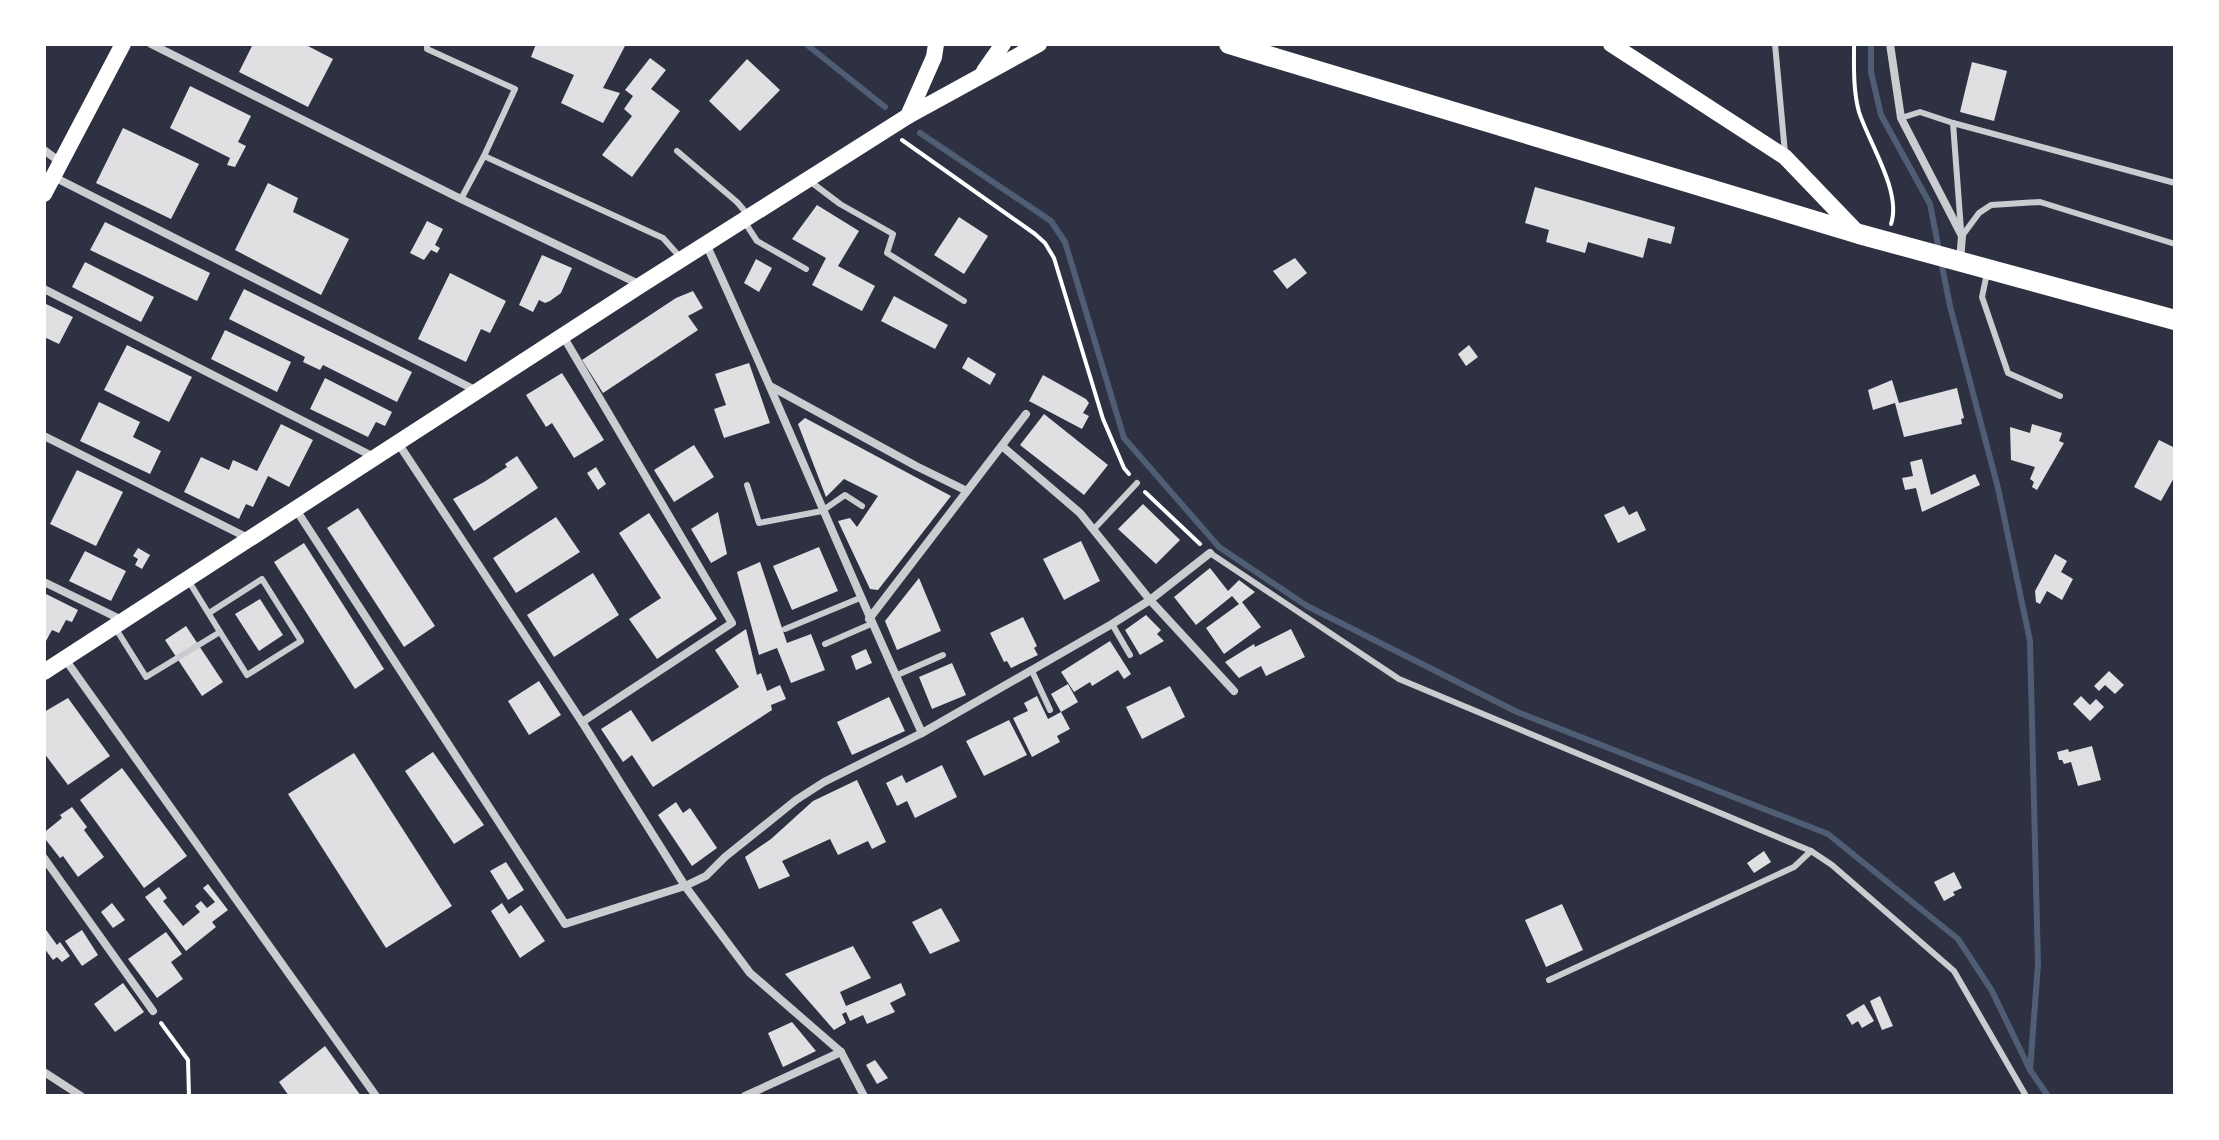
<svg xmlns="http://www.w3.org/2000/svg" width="2219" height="1140" viewBox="0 0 2219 1140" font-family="Bitter,serif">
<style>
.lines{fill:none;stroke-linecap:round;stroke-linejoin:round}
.stream{stroke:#4f5d75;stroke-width:6}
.building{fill:#e0e0e3}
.path{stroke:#fff;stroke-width:4}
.service{stroke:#caccd0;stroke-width:6}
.minor{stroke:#caccd0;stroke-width:8}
.secondary{stroke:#fff;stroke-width:16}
.primary{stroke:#fff;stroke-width:20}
</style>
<rect width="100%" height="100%" fill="#2d3142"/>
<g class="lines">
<!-- stream -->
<g class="stream">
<polyline points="806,44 885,107"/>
<polyline points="1871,44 1871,72 1881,115 1930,204 1939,250"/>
<polyline points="920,133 1051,221 1065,242 1124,438 1219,547 1307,606 1517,712 1828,834 1958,939 1992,991 2030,1070"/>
<polyline points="1941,261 1950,306 1998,488 2030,641 2038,965 2030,1070 2048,1096"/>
</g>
</g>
<!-- building -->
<g class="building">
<polygon points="253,44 304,44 333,59 308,107 239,72"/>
<polygon points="536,44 626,44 603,88 620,93 603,123 561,103 574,75 531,57"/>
<polygon points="650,58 666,70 651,89 680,111 632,177 602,155 632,116 624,109 633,96 625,90"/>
<polygon points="747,59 780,90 740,131 709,101"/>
<polygon points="1972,62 2007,71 1994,121 1960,112"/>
<polygon points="190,86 251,116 238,142 246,146 235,167 227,165 230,158 170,128"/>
<polygon points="123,128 199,164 171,219 96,183"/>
<polygon points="268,183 298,198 293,212 349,239 321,295 235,250"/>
<polygon points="1535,187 1675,227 1671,244 1648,238 1643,258 1588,242 1585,253 1546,242 1549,230 1525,223"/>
<polygon points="817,205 859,231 838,266 875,286 862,311 812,285 826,258 792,239"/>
<polygon points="959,217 988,236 964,274 934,255"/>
<polygon points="427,221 443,229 435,245 440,248 437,253 431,250 424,260 410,253"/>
<polygon points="105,222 210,273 197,301 90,250"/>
<polygon points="542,255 572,268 561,293 550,301 545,303 539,300 533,312 519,305"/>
<polygon points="1295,258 1307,273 1287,289 1273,271"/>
<polygon points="756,259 772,268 759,292 744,283"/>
<polygon points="85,262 154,297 141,322 72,287"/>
<polygon points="450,273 506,301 490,333 481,329 466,362 418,339"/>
<polygon points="244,289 412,372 397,402 323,365 320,370 303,362 305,357 229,319"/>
<polygon points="693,291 703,308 688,316 698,330 603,393 582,360 676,298"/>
<polygon points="894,296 948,325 935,349 881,321"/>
<polygon points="44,303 73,317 59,344 44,337"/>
<polygon points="225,330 291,362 277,392 211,359"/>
<polygon points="127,345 192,377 169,422 104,390"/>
<polygon points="1469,345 1478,357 1466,366 1458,354"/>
<polygon points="968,357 996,374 990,385 962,368"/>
<polygon points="749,363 770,423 724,438 714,409 726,405 715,374"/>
<polygon points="562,373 604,440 574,458 552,423 546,427 526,395"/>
<polygon points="1043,375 1086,399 1089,403 1083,413 1089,416 1082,429 1029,401"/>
<polygon points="325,378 392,412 385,426 376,422 368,437 310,409"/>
<polygon points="1892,380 1899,403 1957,388 1964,418 1961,419 1962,424 1904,437 1895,403 1873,410 1868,390"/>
<polygon points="99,402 140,422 133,437 161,451 150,474 80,441"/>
<polygon points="1044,414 1108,465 1084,495 1020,445"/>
<polygon points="805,418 951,496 878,590 870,589 838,521 850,518 857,527 878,496 844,479 826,497 798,424"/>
<polygon points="281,424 313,440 289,487 268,476 253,507 246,504 239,519 184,492 201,457 229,470 233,460 257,471"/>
<polygon points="2032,424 2062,433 2059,441 2064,443 2037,490 2032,487 2034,482 2030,479 2035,467 2011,460 2010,427 2030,433"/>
<polygon points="2159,440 2175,448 2175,476 2161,501 2134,487"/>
<polygon points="694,445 714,477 674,502 654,470"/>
<polygon points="517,456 538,488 474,531 453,499 484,482 507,467 505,464"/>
<polygon points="1922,459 1931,495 1975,474 1980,485 1922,512 1916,488 1905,490 1902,478 1913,476 1910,462"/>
<polygon points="596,467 606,484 598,490 587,473"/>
<polygon points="77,470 123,492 96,546 50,524"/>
<polygon points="1143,504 1180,540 1156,564 1118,529"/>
<polygon points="1624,506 1629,515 1637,511 1646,530 1618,543 1604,515"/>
<polygon points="358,508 435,626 404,647 327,528"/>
<polygon points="718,512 727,554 711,563 691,529"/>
<polygon points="649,513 717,619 657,659 629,619 661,598 619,533"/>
<polygon points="556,517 580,552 516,593 493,558"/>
<polygon points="1081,541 1100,581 1064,600 1043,559"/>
<polygon points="304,543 384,669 355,689 274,562"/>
<polygon points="819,547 838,591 792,610 773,566"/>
<polygon points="138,548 150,555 142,569 135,565 138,559 133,556"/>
<polygon points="85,551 126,571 111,601 69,581"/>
<polygon points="2055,554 2067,561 2061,572 2073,579 2062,600 2047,591 2040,604 2036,602 2035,591"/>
<polygon points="760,562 787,643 811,634 825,670 791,683 777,648 759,655 737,572"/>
<polygon points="1210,568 1228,591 1239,580 1255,592 1242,602 1261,627 1224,654 1206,628 1239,604 1232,596 1196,625 1174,597"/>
<polygon points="593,573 619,615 554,657 527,615"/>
<polygon points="919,578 941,631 897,650 885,621"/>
<polygon points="44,593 78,610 72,622 66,620 59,633 52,630 46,641 44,640"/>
<polygon points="260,599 283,635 259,651 235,614"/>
<polygon points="1146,615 1161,630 1157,634 1164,641 1140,655 1125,630"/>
<polygon points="1023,617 1037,646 1034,648 1038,655 1011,668 1007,661 1004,662 990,633"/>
<polygon points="186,626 223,682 202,696 165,640"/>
<polygon points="746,629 757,675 761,673 767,691 780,685 786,699 771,705 772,710 653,787 632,755 623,762 601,729 631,710 652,742 739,687 715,650"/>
<polygon points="1291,629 1305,657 1266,676 1261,666 1239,678 1225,662 1254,644 1255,647"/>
<polygon points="1110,641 1131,674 1124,679 1118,670 1092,686 1090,682 1074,692 1061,672"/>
<polygon points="866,649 872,663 856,670 851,656"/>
<polygon points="952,663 966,695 932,709 919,677"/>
<polygon points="2109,671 2124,685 2115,694 2105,685 2099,691 2094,686"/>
<polygon points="539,681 561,715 529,735 508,701"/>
<polygon points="1068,684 1078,702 1061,712 1051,694"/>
<polygon points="1170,686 1185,717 1142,739 1126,707"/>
<polygon points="1037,696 1048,719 1061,712 1070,729 1057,736 1060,742 1032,757 1013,718 1028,711 1024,703"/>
<polygon points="2081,696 2090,705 2096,699 2104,707 2090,721 2073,704"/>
<polygon points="889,697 905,731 852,755 837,722"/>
<polygon points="68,698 110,756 68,785 44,753 44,712"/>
<polygon points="1009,720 1027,755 984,776 966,741"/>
<polygon points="2092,746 2101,780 2078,786 2071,762 2064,764 2062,760 2059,760 2057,752 2068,749 2069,752"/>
<polygon points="433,752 484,825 454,844 405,771"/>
<polygon points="354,753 452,906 386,948 288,794"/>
<polygon points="942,765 957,797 915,818 907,801 897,806 886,783 902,775 906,783"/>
<polygon points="122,768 187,856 144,888 80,800"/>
<polygon points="857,780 886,842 872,849 868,841 838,855 830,839 782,861 790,876 759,889 745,857 771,839 813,801"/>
<polygon points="676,802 683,813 690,808 717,848 692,866 658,815"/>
<polygon points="72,807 87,827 84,830 104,857 78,877 63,856 60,858 46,840 44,841 44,829 46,831 62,818 60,815"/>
<polygon points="1764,851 1771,862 1754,873 1747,863"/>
<polygon points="506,862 524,890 508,900 490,871"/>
<polygon points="1954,872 1962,888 1953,892 1955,895 1944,901 1934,882"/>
<polygon points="208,884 228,910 212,922 216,927 186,951 145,897 159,887 167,898 163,901 183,926 200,912 195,906 201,901 207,908 215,902 203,888"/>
<polygon points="112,903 125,920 113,928 101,912"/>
<polygon points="502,903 509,914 521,905 545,941 520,958 491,911"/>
<polygon points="1562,904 1583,950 1546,967 1525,920"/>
<polygon points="941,908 960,941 930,954 912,922"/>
<polygon points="44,927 57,945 60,942 70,956 62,962 57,957 53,960 44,948"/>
<polygon points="82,930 98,955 82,966 65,941"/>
<polygon points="166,932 182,954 171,962 183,979 157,998 128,959"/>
<polygon points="853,946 871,978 840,992 846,1006 901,983 906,995 890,1003 895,1012 867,1024 863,1015 850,1021 846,1012 842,1014 846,1023 834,1030 785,974"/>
<polygon points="123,983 144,1012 115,1032 94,1004"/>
<polygon points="1880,996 1893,1026 1882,1030 1870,1001"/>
<polygon points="1864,1004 1874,1021 1862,1028 1858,1021 1852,1025 1846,1015"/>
<polygon points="792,1022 816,1051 783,1067 768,1033"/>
<polygon points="325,1046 361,1096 289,1096 279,1082"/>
<polygon points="875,1060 888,1078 877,1084 866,1065"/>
</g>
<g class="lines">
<!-- path -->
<g class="path">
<path d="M 1854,44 C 1854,67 1853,90 1859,112 C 1869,143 1902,192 1891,224"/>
<polyline points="902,140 1035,234 1045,243 1054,258 1103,419 1124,468 1129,474"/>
<polyline points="1145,492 1200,544"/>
<polyline points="161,1023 188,1060 189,1096"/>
</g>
<!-- service -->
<g class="service">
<polyline points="427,44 427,49 515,89 484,156 663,238 680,257"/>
<polyline points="1775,44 1785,153"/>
<polyline points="1901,118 1920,112 1953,123"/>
<polyline points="677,151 737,202 748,215"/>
<polyline points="811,182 840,204 893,234 887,253 964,301"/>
<polyline points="461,199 484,156"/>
<polyline points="744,221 757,241 806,269"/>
<polyline points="1961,230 1953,123 2175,183"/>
<polyline points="1962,236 1979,213 1991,205 2040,202 2175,244"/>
<polyline points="1987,273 1982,297 2008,373 2060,396"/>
<polyline points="747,485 759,523 822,511 845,495 862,506"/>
<polyline points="1094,529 1137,483"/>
<polyline points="1210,553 1399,679 1811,851 1832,865 1954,971 2026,1096"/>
<polyline points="209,613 262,579 301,641 247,675 220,632"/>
<polyline points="1112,624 1130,655"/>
<polyline points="116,629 146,677 220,632 188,580"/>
<polyline points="785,629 860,598"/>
<polyline points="825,644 871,624"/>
<polyline points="1032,671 1050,710"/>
<polyline points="895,676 943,655"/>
<polyline points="1549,980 1794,867 1811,851"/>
</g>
<!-- minor -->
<g class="minor">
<polyline points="151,44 461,199 641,285"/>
<polyline points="1890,44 1901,118 1962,236 1960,262"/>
<polyline points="44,150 60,162"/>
<polyline points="54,177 477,391"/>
<path d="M 706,244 C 781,406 847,571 922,733"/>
<polyline points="44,289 374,457"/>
<polyline points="563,336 732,623 582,722"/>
<polyline points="772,387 916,466 967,491"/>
<polyline points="44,436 248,538"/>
<polyline points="398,443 582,722 685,886 750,973 841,1052 864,1096"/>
<polyline points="1002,446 1080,513 1150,600 1234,691"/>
<polyline points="295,508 565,924 685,886 706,876 725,857 796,800 824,782 922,733 1112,624 1150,600 1210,553"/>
<polyline points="44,582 122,620"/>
<polyline points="869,619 1026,414"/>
<polyline points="65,659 376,1096"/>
<polyline points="44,858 153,1011"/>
<polyline points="44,1072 81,1096"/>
<polyline points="745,1096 841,1052"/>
</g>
<!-- secondary -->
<g class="secondary">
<polyline points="1611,44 1785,157 1858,233"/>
<polyline points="984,71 1003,44"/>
<polyline points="908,116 934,57 936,44"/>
<polyline points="44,194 123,44"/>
<polyline points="44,672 641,285 908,116 1039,44"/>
</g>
<!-- primary -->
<polyline class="primary" points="1229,44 1859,234 2175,320"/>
</g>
<!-- border -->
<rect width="2219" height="1140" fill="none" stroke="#ffffff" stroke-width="92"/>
</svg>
